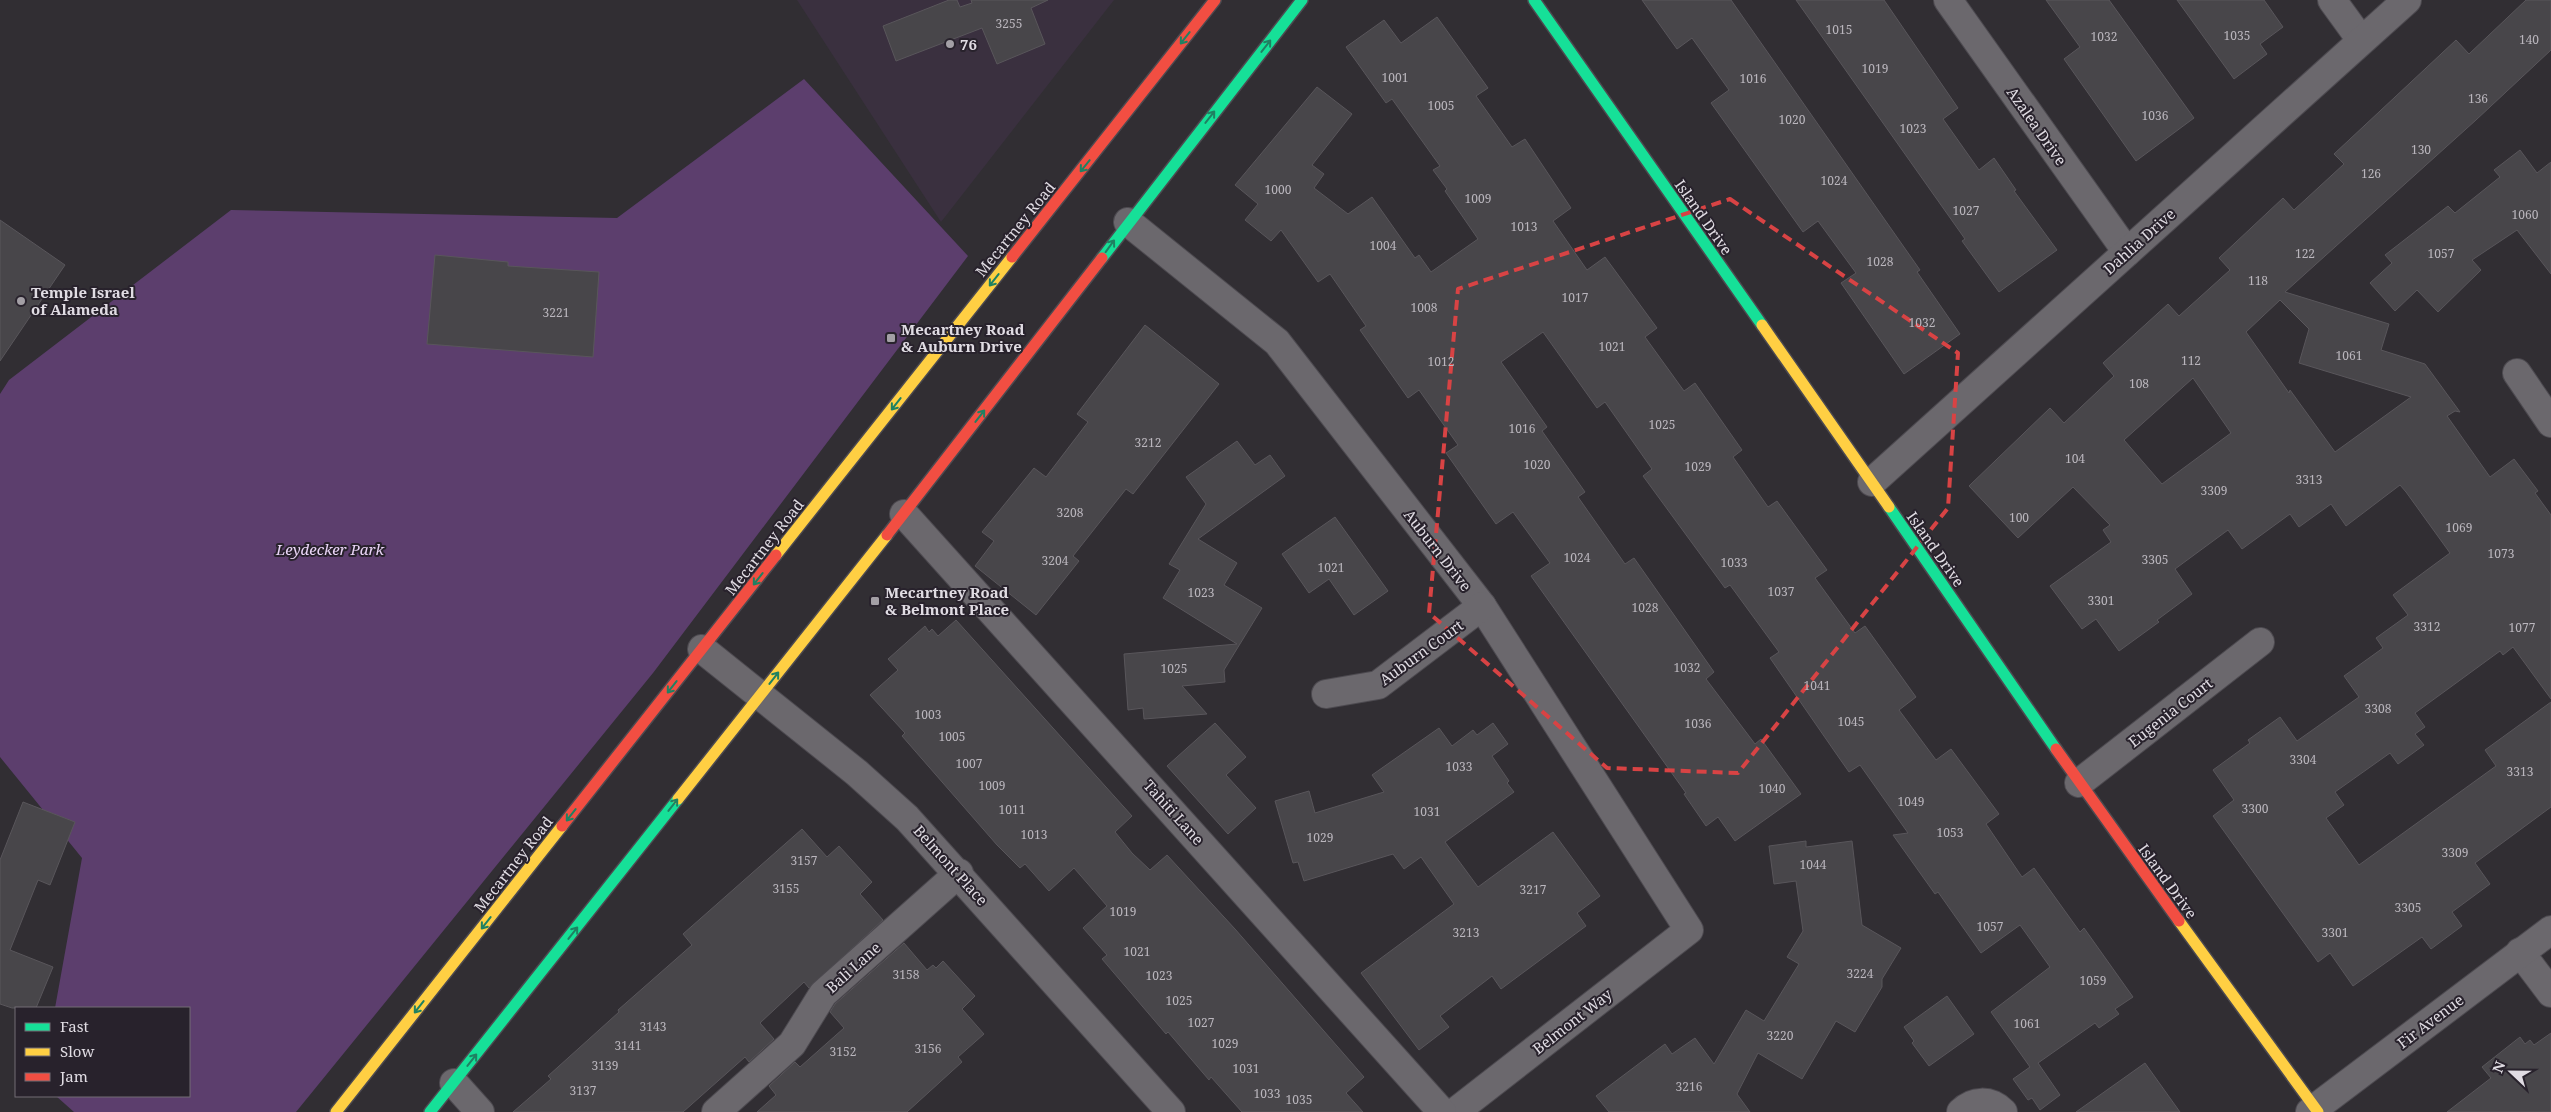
<svg xmlns="http://www.w3.org/2000/svg" width="2551" height="1112" viewBox="0 0 2551 1112" font-family="'Noto Serif',serif">
<style>
.built{fill:#3a303f}
.green{fill:#5c3e6d}
.building{fill:#48464a;stroke:#59565b;fill-rule:evenodd}
.lines{fill:none;stroke-linecap:round;stroke-linejoin:round}
.street-casing{stroke:#4d4a50;stroke-width:30}
.fast-casing{stroke:#4d4a50;stroke-width:14}
.slow-casing{stroke:#4d4a50;stroke-width:14}
.jam-casing{stroke:#4d4a50;stroke-width:14}
.street{stroke:#6b686d;stroke-width:28}
.fast{stroke:#16e098;stroke-width:11}
.slow{stroke:#ffcf43;stroke-width:11}
.jam{stroke:#f24e42;stroke-width:11}
.oneway{stroke:#1f8162}
.marked{fill:none;stroke:#d84344;stroke-width:4;stroke-dasharray:10 6;stroke-linejoin:round}
.poi-dot{fill:#a39fa5;stroke:#28222c;stroke-width:2}
.labels{text-anchor:middle;dominant-baseline:central;stroke-width:4;stroke-linejoin:round;paint-order:stroke}
.number-label{font-size:12px;fill:#bab6bd}
.poi-label{font-size:15px;font-weight:bold;fill:#e0dce3;stroke:#28222c;text-anchor:start}
.street-label{font-size:15px;fill:#e0dce3;stroke:#28222c}
.park-label{font-size:15px;font-style:italic;fill:#ead5f7;stroke:#28222c}
</style>
<rect width="100%" height="100%" fill="#312e33"/>
<!-- built -->
<polygon class="built" points="797,0 1114,0 941,222"/>
<!-- green -->
<polygon class="green" points="804,79 968,256 653,673 296,1112 74,1112 56,1096 189,1096 189,1008 55,1008 82,858 0,757 0,394 9,380 231,210 617,218"/>
<!-- building -->
<g class="building">
<polygon points="949,0 957,0 960,7 972,3 971,0 1048,0 1031,8 1045,44 997,64 982,28 896,61 883,26"/>
<polygon points="1642,0 1731,0 1920,270 1917,272 1960,334 1904,374 1841,283 1856,273 1818,221 1803,232 1711,103 1729,90 1692,38 1677,49"/>
<polygon points="1796,0 1884,0 1958,108 1943,119 1979,170 1994,158 2016,190 2014,191 2057,250 1999,292 1962,241 1965,239"/>
<polygon points="2046,0 2109,0 2194,118 2136,161 2064,59 2080,47"/>
<polygon points="2177,0 2264,0 2283,27 2260,44 2267,54 2234,79"/>
<path d="M 2526,0 L 2551,0 L 2551,50 L 2476,120 L 2285,292 L 2389,324 L 2381,350 L 2425,364 L 2460,412 L 2455,411 L 2447,416 L 2490,477 L 2514,459 L 2538,491 L 2535,493 L 2551,515 L 2551,699 L 2513,647 L 2503,655 L 2500,651 L 2415,713 L 2425,727 L 2415,734 L 2424,745 L 2398,764 L 2390,753 L 2335,792 L 2344,805 L 2326,818 L 2359,865 L 2496,766 L 2485,750 L 2551,702 L 2551,807 L 2475,863 L 2490,884 L 2452,912 L 2462,926 L 2431,949 L 2422,937 L 2353,986 L 2330,953 L 2318,962 L 2213,816 L 2234,800 L 2213,770 L 2250,743 L 2248,740 L 2280,717 L 2297,741 L 2359,697 L 2344,676 L 2383,648 L 2376,638 L 2408,615 L 2393,595 L 2450,553 L 2406,492 L 2400,485 L 2346,526 L 2331,504 L 2299,527 L 2290,514 L 2242,549 L 2228,530 L 2175,569 L 2192,594 L 2157,620 L 2159,622 L 2119,651 L 2096,619 L 2082,629 L 2050,586 L 2111,542 L 2103,530 L 2110,525 L 2073,487 L 2018,538 L 1969,486 L 2050,408 L 2064,423 L 2114,376 L 2103,363 L 2168,304 L 2179,316 L 2230,270 L 2219,258 L 2283,198 L 2294,210 L 2344,164 L 2334,154 L 2456,40 L 2469,54 ZM 2280,300 L 2309,329 L 2299,363 L 2411,397 L 2335,452 L 2290,390 L 2289,393 L 2246,332 ZM 2193,378 L 2231,433 L 2162,484 L 2124,440 Z"/>
<polygon points="1437,17 1488,88 1476,96 1512,147 1525,139 1571,208 1553,221 1587,270 1605,257 1657,328 1645,337 1684,391 1695,383 1742,450 1733,457 1768,507 1777,501 1827,570 1815,578 1855,633 1865,626 1916,697 1899,710 1936,760 1951,749 1999,814 1986,824 2022,877 2034,868 2080,932 2084,928 2133,997 2115,1009 2119,1014 2099,1028 2095,1023 2038,1063 2060,1095 2040,1110 2032,1098 2028,1100 2013,1079 2030,1067 1991,1012 2050,967 2020,925 1981,953 1938,892 1935,894 1893,835 1908,833 1860,765 1849,772 1835,752 1770,658 1779,652 1730,585 1725,588 1643,476 1652,469 1605,402 1597,408 1543,332 1501,362 1547,427 1542,431 1585,492 1578,497 1625,564 1634,558 1714,672 1706,679 1755,744 1761,739 1801,794 1735,841 1718,817 1706,826 1684,794 1686,793 1531,576 1550,563 1513,512 1496,524 1446,453 1458,445 1419,390 1408,398 1360,330 1366,326 1330,274 1318,282 1281,230 1271,241 1245,220 1258,204 1235,185 1317,87 1352,114 1312,165 1324,174 1314,188 1348,214 1372,197 1415,258 1419,255 1431,272 1478,239 1445,191 1447,189 1433,170 1440,166 1392,99 1386,103 1346,47 1384,20 1401,43"/>
<polygon points="2520,150 2537,173 2551,162 2551,274 2517,230 2472,260 2481,270 2438,312 2417,290 2395,311 2370,283 2392,263 2385,255 2448,206 2455,213 2500,177 2494,170"/>
<polygon points="0,220 65,265 0,361"/>
<polygon points="435,255 508,262 508,266 599,272 593,357 427,344"/>
<polygon points="1145,325 1219,384 1133,494 1126,489 1073,556 1079,561 1036,615 975,566 994,541 982,532 1034,468 1046,477 1088,422 1077,414"/>
<polygon points="1237,441 1255,465 1270,455 1285,476 1198,539 1237,563 1224,585 1262,608 1224,670 1225,682 1182,686 1207,714 1144,719 1143,708 1128,710 1124,654 1237,644 1163,598 1180,570 1169,564 1206,504 1186,477"/>
<polygon points="1335,517 1388,591 1354,615 1329,579 1309,593 1282,554"/>
<polygon points="956,620 1132,816 1115,832 1132,853 1150,870 1167,855 1235,929 1364,1077 1346,1093 1363,1112 1242,1112 1211,1077 1209,1080 1168,1032 1166,1034 1102,959 1107,955 1083,928 1107,906 1074,868 1049,891 1025,864 1020,868 997,845 902,736 905,733 870,695 898,670 888,659 925,626 929,632 932,629 938,636"/>
<polygon points="1215,723 1246,757 1226,775 1256,808 1228,834 1167,766"/>
<polygon points="1493,723 1508,744 1492,756 1509,781 1507,783 1514,792 1445,842 1478,887 1553,832 1600,896 1577,913 1586,926 1501,989 1492,976 1440,1016 1449,1027 1419,1050 1361,973 1454,904 1421,857 1404,869 1393,854 1304,881 1298,862 1293,863 1275,801 1309,791 1315,813 1384,792 1372,775 1439,728 1452,746 1473,730 1477,735"/>
<polygon points="23,802 75,822 50,885 38,880 10,950 53,967 36,1008 12,1008 0,1004 0,860"/>
<polygon points="802,829 827,857 839,846 872,882 860,894 883,920 809,988 804,982 760,1023 774,1039 749,1062 745,1057 683,1112 513,1112 551,1079 548,1076 619,1012 618,1010 692,945 683,934"/>
<polygon points="1806,841 1806,847 1852,841 1862,925 1901,948 1882,979 1882,987 1855,1032 1836,1021 1802,1079 1758,1053 1737,1094 1750,1112 1609,1112 1596,1096 1665,1044 1672,1054 1695,1038 1714,1064 1746,1010 1764,1021 1799,964 1787,957 1803,931 1796,881 1774,884 1769,846"/>
<polygon points="904,943 927,970 933,965 936,968 943,961 975,996 962,1009 984,1034 958,1057 962,1062 907,1112 757,1112 776,1095 769,1086 795,1062 800,1067 844,1028 830,1012 835,1004"/>
<polygon points="1947,996 1974,1034 1929,1066 1912,1043 1914,1041 1904,1027"/>
<polygon points="2551,1033 2551,1112 2447,1112 2491,1078 2482,1067 2520,1037 2525,1044 2530,1040 2534,1045"/>
<polygon points="2145,1063 2180,1112 2076,1112"/>
</g>
<g class="lines">
<!-- street casing -->
<g class="street-casing">
<g id="street">
<polyline points="1948,0 2127,252"/>
<polyline points="2332,0 2361,40"/>
<polyline points="1128,222 1277,342 1482,606 1689,930 1455,1112"/>
<polyline points="2517,373 2551,423"/>
<polyline points="1872,482 2407,0"/>
<polyline points="904,514 1442,1112"/>
<polyline points="702,649 857,773 907,818 1171,1112"/>
<polyline points="1326,694 1378,685 1482,606"/>
<polyline points="2079,783 2260,642"/>
<polyline points="2520,952 2551,993"/>
<polyline points="454,1083 480,1112"/>
<polyline points="716,1112 792,1044 823,994 959,873"/>
<path d="M 1961,1112 C 1973,1100 1990,1099 2003,1112"/>
<polyline points="2310,1112 2551,930"/>
</g>
</g>
<!-- fast casing -->
<g class="fast-casing">
<g id="fast">
<polyline points="1534,0 1762,325"/>
<polyline points="1102,258 1302,0"/>
<polyline points="1889,507 2056,749"/>
<polyline points="430,1112 678,799"/>
</g>
</g>
<!-- slow casing -->
<g class="slow-casing">
<g id="slow">
<polyline points="1762,325 1889,507"/>
<polyline points="776,555 1012,257"/>
<polyline points="678,799 887,535"/>
<polyline points="2179,921 2318,1112"/>
<polyline points="336,1112 562,826"/>
</g>
</g>
<!-- jam casing -->
<g class="jam-casing">
<g id="jam">
<polyline points="1012,257 1215,0"/>
<polyline points="887,535 1102,258"/>
<polyline points="2056,749 2179,921"/>
<polyline points="562,826 776,555"/>
</g>
</g>
<!-- street -->
<use href="#street" class="street"/>
<!-- fast -->
<use href="#fast" class="fast"/>
<!-- slow -->
<use href="#slow" class="slow"/>
<!-- jam -->
<use href="#jam" class="jam"/>
</g>
<!-- one-way arrows -->
<defs><path id="oneway-shaft" d="M-6 0H5M1.5-3L5.5 0L1.5 3" fill="none" stroke-width="1.6" stroke-linecap="round" stroke-linejoin="round" transform="scale(1.25)"/></defs>
<g class="oneway">
<use href="#oneway-shaft" transform="translate(1185 38) rotate(128)"/>
<use href="#oneway-shaft" transform="translate(1266 46) rotate(-52)"/>
<use href="#oneway-shaft" transform="translate(1210 117) rotate(-52)"/>
<use href="#oneway-shaft" transform="translate(1085 166) rotate(129)"/>
<use href="#oneway-shaft" transform="translate(1110 246) rotate(-54)"/>
<use href="#oneway-shaft" transform="translate(994 280) rotate(128)"/>
<use href="#oneway-shaft" transform="translate(896 404) rotate(128)"/>
<use href="#oneway-shaft" transform="translate(980 416) rotate(-52)"/>
<use href="#oneway-shaft" transform="translate(758 579) rotate(128)"/>
<use href="#oneway-shaft" transform="translate(774 678) rotate(-52)"/>
<use href="#oneway-shaft" transform="translate(672 687) rotate(128)"/>
<use href="#oneway-shaft" transform="translate(673 805) rotate(-52)"/>
<use href="#oneway-shaft" transform="translate(571 815) rotate(128)"/>
<use href="#oneway-shaft" transform="translate(486 923) rotate(128)"/>
<use href="#oneway-shaft" transform="translate(573 933) rotate(-52)"/>
<use href="#oneway-shaft" transform="translate(419 1007) rotate(128)"/>
<use href="#oneway-shaft" transform="translate(472 1060) rotate(-52)"/>
</g>
<!-- marked area -->
<path class="marked" d="M 1730,199 L 1958,353 L 1948,508 L 1738,773 L 1607,768 L 1429,613 L 1458,289 Z"/>
<!-- markers -->
<g class="poi-dot">
<circle cx="950" cy="44" r="5"/>
<circle cx="21" cy="301" r="5"/>
<rect x="886" y="333" width="10" height="10" rx="2.5"/>
<rect x="870" y="596" width="10" height="10" rx="2.5"/>
</g>
<g class="labels">
<!-- number labels -->
<g class="number-label">
<text x="1009" y="23">3255</text>
<text x="1839" y="29">1015</text>
<text x="2237" y="35">1035</text>
<text x="2104" y="36">1032</text>
<text x="2529" y="39">140</text>
<text x="1875" y="68">1019</text>
<text x="1395" y="77">1001</text>
<text x="1753" y="78">1016</text>
<text x="2478" y="98">136</text>
<text x="1441" y="105">1005</text>
<text x="2155" y="115">1036</text>
<text x="1792" y="119">1020</text>
<text x="1913" y="128">1023</text>
<text x="2421" y="149">130</text>
<text x="2371" y="173">126</text>
<text x="1834" y="180">1024</text>
<text x="1278" y="189">1000</text>
<text x="1478" y="198">1009</text>
<text x="1966" y="210">1027</text>
<text x="2525" y="214">1060</text>
<text x="1524" y="226">1013</text>
<text x="1383" y="245">1004</text>
<text x="2305" y="253">122</text>
<text x="2441" y="253">1057</text>
<text x="1880" y="261">1028</text>
<text x="2258" y="280">118</text>
<text x="1575" y="297">1017</text>
<text x="1424" y="307">1008</text>
<text x="556" y="312">3221</text>
<text x="1922" y="322">1032</text>
<text x="1612" y="346">1021</text>
<text x="2349" y="355">1061</text>
<text x="2191" y="360">112</text>
<text x="1441" y="361">1012</text>
<text x="2139" y="383">108</text>
<text x="1662" y="424">1025</text>
<text x="1522" y="428">1016</text>
<text x="1148" y="442">3212</text>
<text x="2075" y="458">104</text>
<text x="1537" y="464">1020</text>
<text x="1698" y="466">1029</text>
<text x="2309" y="479">3313</text>
<text x="2214" y="490">3309</text>
<text x="1070" y="512">3208</text>
<text x="2019" y="517">100</text>
<text x="2459" y="527">1069</text>
<text x="2501" y="553">1073</text>
<text x="1577" y="557">1024</text>
<text x="2155" y="559">3305</text>
<text x="1055" y="560">3204</text>
<text x="1734" y="562">1033</text>
<text x="1331" y="567">1021</text>
<text x="1781" y="591">1037</text>
<text x="1201" y="592">1023</text>
<text x="2101" y="600">3301</text>
<text x="1645" y="607">1028</text>
<text x="2427" y="626">3312</text>
<text x="2522" y="627">1077</text>
<text x="1687" y="667">1032</text>
<text x="1174" y="668">1025</text>
<text x="1817" y="685">1041</text>
<text x="2378" y="708">3308</text>
<text x="928" y="714">1003</text>
<text x="1851" y="721">1045</text>
<text x="1698" y="723">1036</text>
<text x="952" y="736">1005</text>
<text x="2303" y="759">3304</text>
<text x="969" y="763">1007</text>
<text x="1459" y="766">1033</text>
<text x="2520" y="771">3313</text>
<text x="992" y="785">1009</text>
<text x="1772" y="788">1040</text>
<text x="1911" y="801">1049</text>
<text x="2255" y="808">3300</text>
<text x="1012" y="809">1011</text>
<text x="1427" y="811">1031</text>
<text x="1950" y="832">1053</text>
<text x="1034" y="834">1013</text>
<text x="1320" y="837">1029</text>
<text x="2455" y="852">3309</text>
<text x="804" y="860">3157</text>
<text x="1813" y="864">1044</text>
<text x="786" y="888">3155</text>
<text x="1533" y="889">3217</text>
<text x="2408" y="907">3305</text>
<text x="1123" y="911">1019</text>
<text x="1990" y="926">1057</text>
<text x="1466" y="932">3213</text>
<text x="2335" y="932">3301</text>
<text x="1137" y="951">1021</text>
<text x="1860" y="973">3224</text>
<text x="906" y="974">3158</text>
<text x="1159" y="975">1023</text>
<text x="2093" y="980">1059</text>
<text x="1179" y="1000">1025</text>
<text x="1201" y="1022">1027</text>
<text x="2027" y="1023">1061</text>
<text x="653" y="1026">3143</text>
<text x="1780" y="1035">3220</text>
<text x="1225" y="1043">1029</text>
<text x="628" y="1045">3141</text>
<text x="928" y="1048">3156</text>
<text x="843" y="1051">3152</text>
<text x="605" y="1065">3139</text>
<text x="1246" y="1068">1031</text>
<text x="1689" y="1086">3216</text>
<text x="583" y="1090">3137</text>
<text x="1267" y="1093">1033</text>
<text x="1299" y="1099">1035</text>
</g>
<!-- poi labels -->
<g class="poi-label">
<text x="960" y="44">76</text>
<text x="31" y="292">Temple Israel<tspan x="31" dy="17">of Alameda</tspan></text>
<text x="901" y="329">Mecartney Road<tspan x="901" dy="17">&amp; Auburn Drive</tspan></text>
<text x="885" y="592">Mecartney Road<tspan x="885" dy="17">&amp; Belmont Place</tspan></text>
</g>
<!-- street labels -->
<g class="street-label">
<text transform="translate(2037 126) rotate(55)">Azalea Drive</text>
<text transform="translate(1704 217) rotate(55)">Island Drive</text>
<text transform="translate(1015 229) rotate(-51)">Mecartney Road</text>
<text transform="translate(2139 241) rotate(-42)">Dahlia Drive</text>
<text transform="translate(764 547) rotate(-52)">Mecartney Road</text>
<text transform="translate(1936 549) rotate(55)">Island Drive</text>
<text transform="translate(1438 550) rotate(52)">Auburn Drive</text>
<text transform="translate(1421 652) rotate(-36)">Auburn Court</text>
<text transform="translate(2170 712) rotate(-38)">Eugenia Court</text>
<text transform="translate(1174 812) rotate(48)">Tahiti Lane</text>
<text transform="translate(513 864) rotate(-52)">Mecartney Road</text>
<text transform="translate(951 865) rotate(48)">Belmont Place</text>
<text transform="translate(2168 881) rotate(54)">Island Drive</text>
<text transform="translate(853 967) rotate(-42)">Bali Lane</text>
<text transform="translate(1572 1021) rotate(-38)">Belmont Way</text>
<text transform="translate(2430 1021) rotate(-37)">Fir Avenue</text>
</g>
<!-- park labels -->
<g class="park-label">
<text x="330" y="549">Leydecker Park</text>
</g>
</g>
<!-- legend -->
<rect x="15" y="1007" width="175" height="90" fill="#28222c" stroke="#726c75"/>
<rect x="25" y="1023" width="25" height="8" fill="#16e098" stroke="#726c75"/>
<text x="60" y="1032" font-size="15" fill="#e0dce3">Fast</text>
<rect x="25" y="1048" width="25" height="8" fill="#ffcf43" stroke="#726c75"/>
<text x="60" y="1057" font-size="15" fill="#e0dce3">Slow</text>
<rect x="25" y="1073" width="25" height="8" fill="#f24e42" stroke="#726c75"/>
<text x="60" y="1082" font-size="15" fill="#e0dce3">Jam</text>
<!-- north arrow -->
<g transform="translate(2511 1072) rotate(292)" stroke="#28222c" stroke-width="4" paint-order="stroke">
<path d="M0-4L9 19L0 12L-9 19Z" fill="#e0dce3"/>
<text y="-8" font-size="14" font-weight="bold" text-anchor="middle" fill="#e0dce3">N</text>
</g>
</svg>
